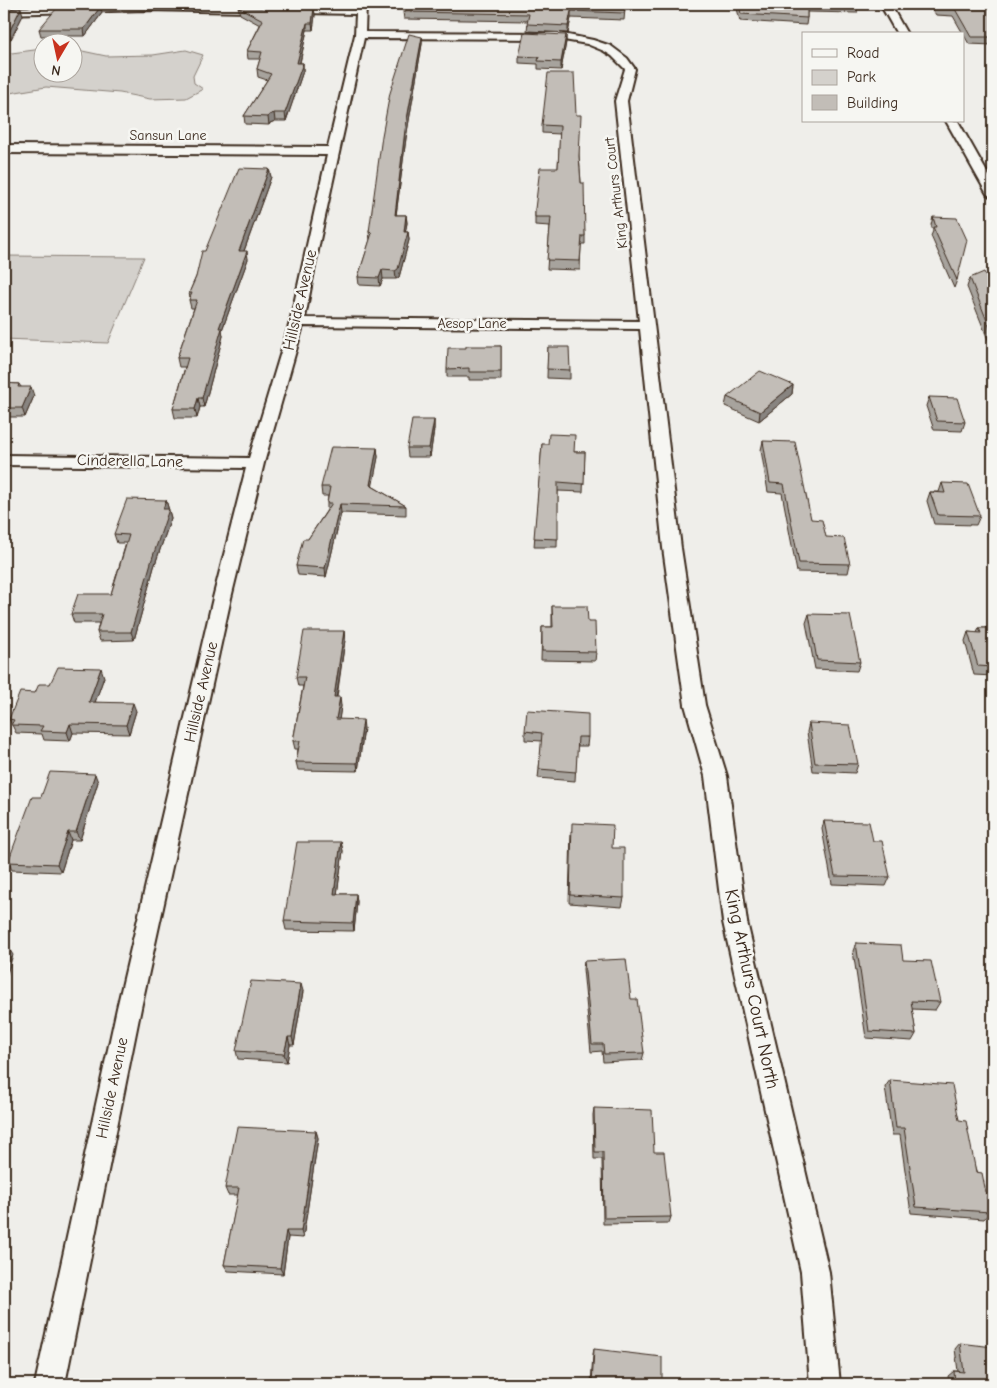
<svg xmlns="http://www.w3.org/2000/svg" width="997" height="1388" viewBox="0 0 997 1388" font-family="'Comic Neue',sans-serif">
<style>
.green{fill:#d4d1cc;stroke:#887e75}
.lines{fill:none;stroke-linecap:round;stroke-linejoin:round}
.minor-casing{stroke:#3b2a1e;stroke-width:4}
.minor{fill:#f6f6f2;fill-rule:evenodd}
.wall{fill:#a7a39d;stroke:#3b2a1e}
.shaded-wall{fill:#888480;stroke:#3b2a1e}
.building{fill:#c2bdb7;stroke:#3b2a1e}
.labels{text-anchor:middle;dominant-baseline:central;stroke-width:5;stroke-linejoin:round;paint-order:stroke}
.far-street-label{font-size:14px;fill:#3b2a1e;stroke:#f6f6f2}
.street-label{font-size:16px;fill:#3b2a1e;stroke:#f6f6f2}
.near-street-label{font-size:19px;fill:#3b2a1e;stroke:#f6f6f2}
</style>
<rect width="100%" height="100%" fill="#efeeea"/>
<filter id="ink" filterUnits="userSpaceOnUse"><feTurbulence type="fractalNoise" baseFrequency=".02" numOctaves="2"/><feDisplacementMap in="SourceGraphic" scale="10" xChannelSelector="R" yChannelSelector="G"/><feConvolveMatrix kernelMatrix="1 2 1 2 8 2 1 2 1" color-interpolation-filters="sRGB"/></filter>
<g filter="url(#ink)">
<!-- green -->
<g class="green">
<polygon points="42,49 42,72 72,72 73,49 106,56 153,55 186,50 203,55 193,76 194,83 203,89 186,98 150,99 120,93 46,87 4,94 4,54"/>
<polygon points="4,256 144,257 108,343 4,339"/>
</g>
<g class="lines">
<!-- minor casing -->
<g class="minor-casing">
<g id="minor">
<path d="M 146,4 L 356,8 L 356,4 L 366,4 L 365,32 L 558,33 L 593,40 L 611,46 L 627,58 L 635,69 L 627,101 L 681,548 L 705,705 L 727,776 L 747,922 L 829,1272 L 840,1384 L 810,1384 L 801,1272 L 723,922 L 705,776 L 685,705 L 663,548 L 640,329 L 303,326 L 264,463 L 231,598 L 141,1008 L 65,1384 L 35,1384 L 117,1008 L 213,598 L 246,468 L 4,465 L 4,455 L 249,458 L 290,322 L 327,155 L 4,153 L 4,145 L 328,147 L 355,35 L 356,14 L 146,10 L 4,14 L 4,8 ZM 364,38 L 558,39 L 587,44 L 604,51 L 612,56 L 625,69 L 615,101 L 639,321 L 305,318 L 320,240 Z"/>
<polygon points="880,4 890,4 907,34 897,34"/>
<polygon points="946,121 958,121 993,183 993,198 987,194"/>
</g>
</g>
<!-- minor -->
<use href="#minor" class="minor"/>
</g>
<!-- wall -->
<g class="wall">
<polygon points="4,4 28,4 28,5 4,6"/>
<polygon points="231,4 316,4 316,5"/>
<polygon points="736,4 857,4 858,6 857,13 807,12 807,18 806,25 740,21"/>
<polygon points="929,4 987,4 993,14 993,45 969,44 953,16 936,15"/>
<polygon points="238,7 314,8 315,15 313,30 307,30 300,63 303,63 303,71 286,121 275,121 270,123 269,125 245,124 244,116 267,80 258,77 257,69 260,59 248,59 247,51 260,25 240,14"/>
<polygon points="4,9 23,15 11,39 4,39"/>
<polygon points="625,9 624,20 571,18 568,33 527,31 528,21 404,19 403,12"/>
<polygon points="102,13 85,36 41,36 39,29"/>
<polygon points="566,35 566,42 561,70 538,69 538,64 519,63 519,56"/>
<polygon points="422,37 422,44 406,138 396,215 406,215 407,223 405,232 408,232 409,240 399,277 396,279 383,279 380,286 359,285 358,277 370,240 369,232"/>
<polygon points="576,115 585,236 585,244 581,244 580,270 547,269 550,226 535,225 535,209 558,168 560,134 542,133 542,125"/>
<polygon points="269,169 271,177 244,251 248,259 222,330 223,336 204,407 200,407 197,418 175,418 173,409 185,367 179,367 177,358 194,308 191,308 189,300 190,298 189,293 196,277 205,251"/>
<polygon points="933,217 957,280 954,288 931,236 933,231 931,225"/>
<polygon points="970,278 993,290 993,352 967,287"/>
<polygon points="501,346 501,380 469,380 469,377 447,377 447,369 466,348"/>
<polygon points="548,347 570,370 570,379 547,378"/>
<polygon points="4,383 19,384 21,387 34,396 25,417 4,417"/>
<polygon points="793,385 792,394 759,421 725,406 727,397"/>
<polygon points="929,397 965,422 962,431 934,430 926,406"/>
<polygon points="434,420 434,429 430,457 408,457 407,448"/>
<polygon points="763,441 811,519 826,537 850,564 848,573 797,572 782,493 768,492 761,450"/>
<polygon points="542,444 574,452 585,452 583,492 558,491 557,547 534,547"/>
<polygon points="377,448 378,457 372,486 406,506 406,515 341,513 326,577 298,575 296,566 308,539 327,510 327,503 328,496 322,496 321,487"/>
<polygon points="942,483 980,516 976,525 934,524 927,501 930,492 939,492"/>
<polygon points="166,500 171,518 154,567 134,640 100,641 97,632 99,623 74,623 71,614 111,594 126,543 117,543 114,534"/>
<polygon points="552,606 588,622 596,652 595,661 541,660 542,627 552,627"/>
<polygon points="809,614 860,662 857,671 815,669 806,623"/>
<polygon points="979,628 993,628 993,676 974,675 965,641 968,632 977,633"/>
<polygon points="344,631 345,640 337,697 341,706 339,719 364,728 358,771 298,770 296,762 298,749 295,749 293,741 303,686 298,686 296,677"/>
<polygon points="104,677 95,702 136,711 129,734 73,733 70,741 44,740 42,734 16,733 9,719 35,693 50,684"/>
<polygon points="809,723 858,764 855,773 813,771 807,732"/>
<polygon points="525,731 588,737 587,746 577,746 575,781 538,778 542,741 525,740"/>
<polygon points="98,782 80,840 71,840 61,872 12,870 8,862 41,797"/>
<polygon points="824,821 873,841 890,877 886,886 832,884 822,829"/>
<polygon points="571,831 612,848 624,898 622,907 569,903"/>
<polygon points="341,842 343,851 337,894 356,894 357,902 354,931 286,930 284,921"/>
<polygon points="856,943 903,960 940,1002 935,1010 912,1009 916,1034 912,1041 866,1038 853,951"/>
<polygon points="584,961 631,999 644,1053 642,1060 603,1062 602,1051 591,1052 583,969"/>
<polygon points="303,991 294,1045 290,1045 287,1062 238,1059 236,1051"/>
<polygon points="890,1080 959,1120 990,1212 984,1219 911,1213 900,1135 892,1135 885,1087"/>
<polygon points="594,1108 654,1152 671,1217 669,1223 603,1224 602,1159 594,1159 593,1115"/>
<polygon points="316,1131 318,1138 303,1238 288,1237 283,1274 228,1271 224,1265 238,1195 228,1195 225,1188"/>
<polygon points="960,1343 993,1384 949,1384 948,1376 954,1371 958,1371 955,1349"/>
<polygon points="594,1349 662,1384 591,1384 593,1354"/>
</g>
<!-- shaded-wall -->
<g class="shaded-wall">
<polygon points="101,6 102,13 85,36 84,29"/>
<polygon points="21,8 23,15 11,39 9,32"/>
<polygon points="314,8 315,15 313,30 312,23"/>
<polygon points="571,11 571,18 568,33 568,26"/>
<polygon points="307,23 307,30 298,71 297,63"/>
<polygon points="566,35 566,42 561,70 561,62"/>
<polygon points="422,37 422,44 406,138 395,223 395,215 405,130"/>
<polygon points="303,63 303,71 286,121 285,113"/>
<polygon points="274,113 275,121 270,123 269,125 268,117 269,115"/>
<polygon points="269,169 271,177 241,259 239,251"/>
<polygon points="406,215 407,223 404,240 404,232"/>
<polygon points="408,232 409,240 399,277 396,279 395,271"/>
<polygon points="247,251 248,259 222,330 223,336 204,407 202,398 219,328"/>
<polygon points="382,270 383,279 380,286 379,278"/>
<polygon points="793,385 792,394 759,421 760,412"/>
<polygon points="31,387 34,396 25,417 22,408"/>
<polygon points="198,398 200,407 197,418 195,409"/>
<polygon points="434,420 434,429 430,457 429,448"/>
<polygon points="377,448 378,457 371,494 370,485"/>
<polygon points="166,500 171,518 154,567 134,640 131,632 163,509"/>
<polygon points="340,504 341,513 326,577 325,568"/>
<polygon points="344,631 345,640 335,706 334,697"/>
<polygon points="101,668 104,677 92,711 89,702"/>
<polygon points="340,697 341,706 338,728 336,719"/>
<polygon points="133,703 136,711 129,734 126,725"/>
<polygon points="363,720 364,728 358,771 357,763"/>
<polygon points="70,724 73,733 70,741 67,732"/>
<polygon points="95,774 98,782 80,840 76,832"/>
<polygon points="68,832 71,840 61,872 57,864"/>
<polygon points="341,842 343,851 336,902 334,894"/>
<polygon points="356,894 357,902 354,931 353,923"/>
<polygon points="8,947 13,955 4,983 4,959"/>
<polygon points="301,984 303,991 294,1045 292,1037"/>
<polygon points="288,1037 290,1045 287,1062 284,1054"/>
<polygon points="316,1131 318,1138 303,1238 301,1231"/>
<polygon points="286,1231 288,1237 283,1274 280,1268"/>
</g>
<!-- building -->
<g class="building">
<polygon points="405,4 611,4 625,9 624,13 571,11 568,26 527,24 529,14 403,12"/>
<polygon points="739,4 857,4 858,6 807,5 807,18 741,14"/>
<polygon points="935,4 987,4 993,14 993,37 971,37 955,9 938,8"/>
<polygon points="101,6 84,29 39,29 57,8"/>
<polygon points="238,7 314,8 312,23 307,23 297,63 303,63 285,113 274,113 269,115 268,117 244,116 271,74 257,69 262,52 247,51 263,20"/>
<polygon points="21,8 9,32 4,32 4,9"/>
<polygon points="524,33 566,35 561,62 538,61 539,57 519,56"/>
<polygon points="409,34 422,37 405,130 395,215 406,215 404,232 408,232 398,269 395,271 382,270 379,278 358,277 372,233 369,232 382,136 390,93"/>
<polygon points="548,73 574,73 576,115 581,115 579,156 581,183 584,183 585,236 582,236 580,261 547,260 551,217 535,217 535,209 540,168 558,168 560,126 542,125"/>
<polygon points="239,168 269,169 239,251 247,251 219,328 222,328 202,398 198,398 195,409 173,409 188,358 177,358 197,300 189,300 192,293 189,293 196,277 202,251 205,251"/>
<polygon points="933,217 957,218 967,240 957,280 933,227 936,227"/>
<polygon points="984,272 993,290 993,336 970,278"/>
<polygon points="466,346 501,346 501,372 469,372 469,368 447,369 448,348 466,348"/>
<polygon points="548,347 569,347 570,370 547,369"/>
<polygon points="760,371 793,385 760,412 727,397"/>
<polygon points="4,383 19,384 18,387 31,387 22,408 4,408"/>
<polygon points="929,397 957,398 965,422 937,421"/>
<polygon points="412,420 434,420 429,448 407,448"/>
<polygon points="549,434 575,435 574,452 585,452 584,484 558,482 558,539 534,538 542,444 548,444"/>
<polygon points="763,441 795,442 811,519 822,520 826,537 844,538 850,564 799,563 784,484 770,483"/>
<polygon points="331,447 377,448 370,485 406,506 340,504 325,568 296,566 303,539 308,539 332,503 327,503 330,487 321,487"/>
<polygon points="942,483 968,484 980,516 938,515 930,492 945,493"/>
<polygon points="127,499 166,500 163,509 169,509 152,559 131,632 97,632 102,614 71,614 78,594 111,594 129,535 114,534"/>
<polygon points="552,606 587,606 588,622 595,622 596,652 542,651 542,627 553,627"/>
<polygon points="809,614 850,615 860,662 817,660"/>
<polygon points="979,628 993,628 993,667 978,666 968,632 981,633"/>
<polygon points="304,631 344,631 334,697 340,697 336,719 363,720 357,763 296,762 300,741 293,741 305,677 296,677"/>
<polygon points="58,667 101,668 89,702 133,703 126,725 70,724 67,732 40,731 43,726 11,725 14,720 9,719 20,692 35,693 39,684 50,684"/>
<polygon points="527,710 588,714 588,737 578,737 576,772 539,769 542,733 525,731"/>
<polygon points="809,723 850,725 858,764 815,763"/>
<polygon points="50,772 95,774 76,832 68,832 57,864 8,862 32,797 41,797"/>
<polygon points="824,821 869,822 873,841 882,841 890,877 835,876"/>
<polygon points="572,823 613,825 612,848 624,848 624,898 570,895"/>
<polygon points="297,842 341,842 334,894 356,894 353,923 284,921"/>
<polygon points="856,943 901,945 903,960 931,961 940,1002 911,1001 916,1034 869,1031"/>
<polygon points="4,947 8,947 4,959"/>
<polygon points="626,959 631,999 637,999 644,1053 604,1054 603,1044 592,1044 584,961"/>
<polygon points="251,981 301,984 292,1037 288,1037 284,1054 236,1051"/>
<polygon points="890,1080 952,1085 959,1120 966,1121 976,1172 982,1173 990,1212 916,1207 904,1128 896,1128"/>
<polygon points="594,1108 652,1110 654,1152 664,1152 671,1217 604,1218 603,1152 595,1152"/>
<polygon points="237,1127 316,1131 301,1231 286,1231 280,1268 224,1265 239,1188 225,1188"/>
<polygon points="960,1343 993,1347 993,1384 955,1384 954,1371 964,1372"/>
<polygon points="594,1349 662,1357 662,1384 592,1384"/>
</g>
</g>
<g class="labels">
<!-- far-street labels -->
<g class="far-street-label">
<text x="168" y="135">Sansun Lane</text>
<text transform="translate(616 193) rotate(-97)">King Arthurs Court</text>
<text x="472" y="323">Aesop Lane</text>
</g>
<!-- street labels -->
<g class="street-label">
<text transform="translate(300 300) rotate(-77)">Hillside Avenue</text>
<text transform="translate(130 461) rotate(1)">Cinderella Lane</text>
<text transform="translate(201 692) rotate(-77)">Hillside Avenue</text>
<text transform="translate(112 1088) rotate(-78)">Hillside Avenue</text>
</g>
<!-- near-street labels -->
<g class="near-street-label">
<text transform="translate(752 989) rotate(78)">King Arthurs Court North</text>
</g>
</g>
<!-- margin -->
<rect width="997" height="1388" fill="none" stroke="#f6f6f2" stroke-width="20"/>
<rect x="10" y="10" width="977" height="1368" fill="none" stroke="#3b2a1e" stroke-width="2" filter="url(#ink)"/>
<!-- legend -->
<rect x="802" y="32" width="162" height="90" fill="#f6f6f2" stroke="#aba49d"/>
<rect x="812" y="49" width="25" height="8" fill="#f6f6f2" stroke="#aba49d"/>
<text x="847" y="58" font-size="15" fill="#3b2a1e">Road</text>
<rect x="812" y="70" width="25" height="15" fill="#d4d1cc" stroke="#aba49d"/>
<text x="847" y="82" font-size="15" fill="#3b2a1e">Park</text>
<rect x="812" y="95" width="25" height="15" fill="#c2bdb7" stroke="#aba49d"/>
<text x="847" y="108" font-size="15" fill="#3b2a1e">Building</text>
<!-- north arrow -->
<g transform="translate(58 58) rotate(189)"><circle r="24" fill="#f6f6f2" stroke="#aba49d"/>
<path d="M0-4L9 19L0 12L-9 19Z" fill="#c8321e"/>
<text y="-8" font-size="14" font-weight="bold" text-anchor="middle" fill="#3b2a1e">N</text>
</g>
</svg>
